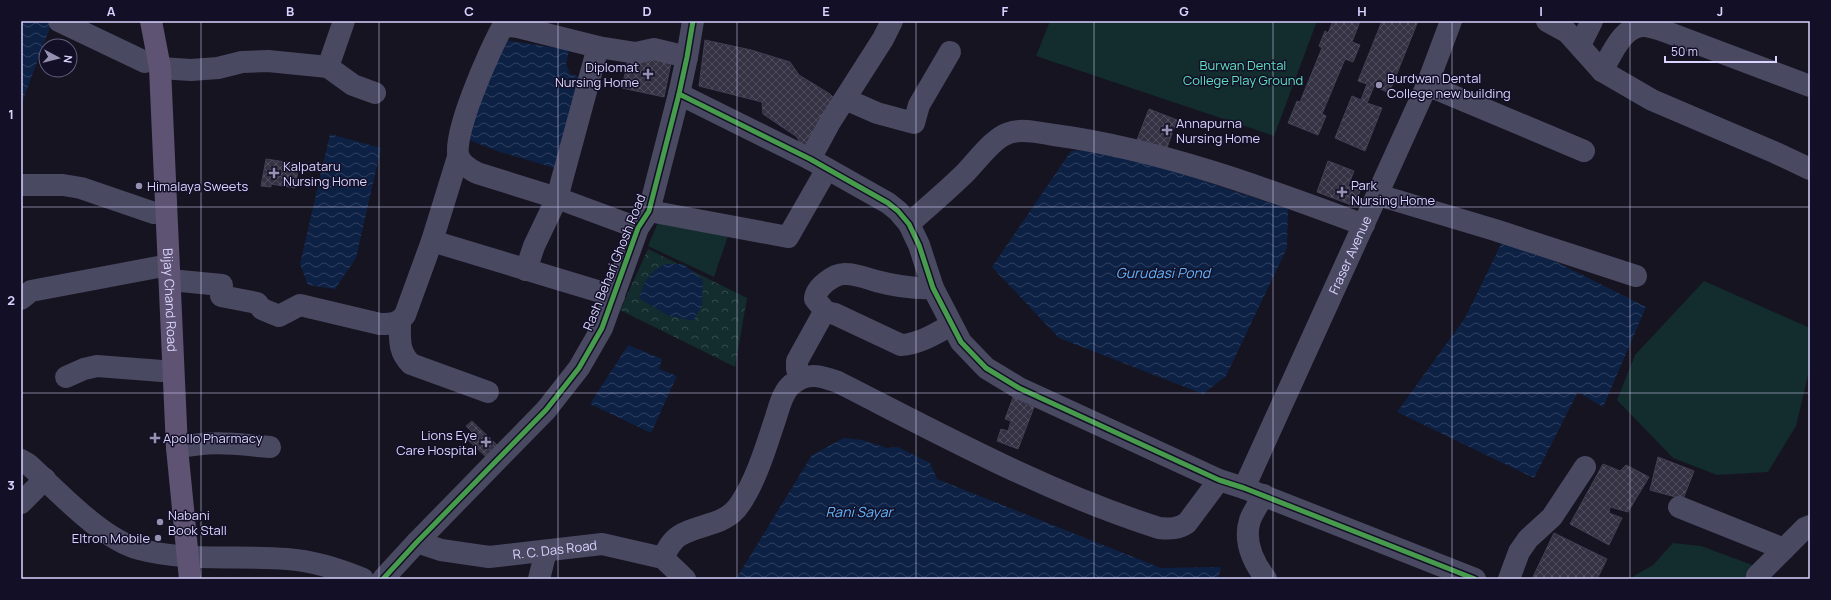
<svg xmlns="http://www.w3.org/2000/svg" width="1831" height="600" viewBox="0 0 1831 600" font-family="Manrope,sans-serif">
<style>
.forest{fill:url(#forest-crowns)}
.park{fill:#132c2d}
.water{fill:url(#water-waves)}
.building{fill:url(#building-cross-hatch);stroke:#433f54}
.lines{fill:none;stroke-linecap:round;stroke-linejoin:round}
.minor{stroke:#4a4962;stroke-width:22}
.major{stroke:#5e5373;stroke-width:22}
.cycleway-casing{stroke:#130f26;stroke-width:8}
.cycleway{stroke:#469c4c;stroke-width:5}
.grid{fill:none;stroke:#d9d4ff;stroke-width:1;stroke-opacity:0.55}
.poi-dot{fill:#9591b1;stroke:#130f26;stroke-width:1.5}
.labels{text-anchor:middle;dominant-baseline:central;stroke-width:3;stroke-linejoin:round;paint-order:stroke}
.park-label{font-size:13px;fill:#5fe0c0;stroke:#130f26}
.poi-label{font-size:13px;fill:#d9d4ff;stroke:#130f26;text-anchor:start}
.street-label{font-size:13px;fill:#d9d4ff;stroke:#130f26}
.water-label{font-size:14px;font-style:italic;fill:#62b6ff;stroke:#130f26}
.neatline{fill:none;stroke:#d9d4ff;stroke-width:1.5}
.grid-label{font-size:13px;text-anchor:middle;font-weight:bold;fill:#d9d4ff}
</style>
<defs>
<pattern id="forest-crowns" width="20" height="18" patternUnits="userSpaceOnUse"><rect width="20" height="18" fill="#132c2d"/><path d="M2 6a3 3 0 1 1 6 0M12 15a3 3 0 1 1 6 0" fill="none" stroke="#354a4c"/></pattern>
<pattern id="water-waves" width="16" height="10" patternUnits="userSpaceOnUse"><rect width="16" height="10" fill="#0d2144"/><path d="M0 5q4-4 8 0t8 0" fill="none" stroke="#304060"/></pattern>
<pattern id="building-cross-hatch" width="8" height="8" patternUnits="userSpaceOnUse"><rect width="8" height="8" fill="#343243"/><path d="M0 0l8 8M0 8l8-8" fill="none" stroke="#514f5f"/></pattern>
</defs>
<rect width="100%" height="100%" fill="#161421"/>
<!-- forest -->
<polygon class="forest" points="648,249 747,298 735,367 620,310"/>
<!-- park -->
<g class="park">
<polygon points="1050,21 1317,21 1274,136 1036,56"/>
<polygon points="659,220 729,233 714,277 648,246"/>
<polygon points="1704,281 1810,328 1810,367 1796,426 1768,472 1717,475 1673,458 1617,400 1635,355"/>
<polygon points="1673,543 1701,546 1755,566 1755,579 1629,579 1653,565"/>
</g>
<!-- water -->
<g class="water">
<polygon points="21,21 52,22 21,105"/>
<polygon points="505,40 569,50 566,64 570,74 584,78 558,169 497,151 469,140 475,107"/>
<polygon points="330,134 381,148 356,258 335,289 308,285 300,264"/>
<polygon points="1106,148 1288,209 1287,248 1226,376 1203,394 1059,338 992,267 1071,151"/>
<polygon points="1505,236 1646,307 1603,407 1578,392 1534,478 1397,412 1465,318"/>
<path d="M 665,264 L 683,264 L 703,280 L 702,306 L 693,321 L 667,315 L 639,298 C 645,280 648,273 665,264 Z"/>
<polygon points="628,345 662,359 659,369 677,376 651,433 590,404"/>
<polygon points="844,438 862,440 887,448 898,447 930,463 937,479 1161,568 1221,567 1218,579 736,579 812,455"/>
</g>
<!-- building -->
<g class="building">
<polygon points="1333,21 1360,21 1352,42 1360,45 1353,62 1345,59 1322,114 1326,116 1318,135 1288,123 1297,101 1300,102 1322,48 1319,46 1325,31 1328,33"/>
<polygon points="1382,21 1418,21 1389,93 1374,86 1367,103 1382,108 1365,151 1335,138 1352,96 1361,100 1367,84 1358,81"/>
<polygon points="705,40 751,50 790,62 799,75 830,94 838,102 807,157 797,137 763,114 762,102 699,86"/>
<polygon points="629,54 671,63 664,97 622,88"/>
<polygon points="1149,109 1177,120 1164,156 1135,145"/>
<polygon points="266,159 299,164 295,188 271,184 271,187 261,186"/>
<polygon points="1328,161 1354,171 1348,186 1360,191 1354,206 1317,192"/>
<polygon points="1014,395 1027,400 1025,404 1034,407 1018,449 997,441 1001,429 1008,431 1011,421 1005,419"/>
<polygon points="472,421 498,446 487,458 468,440 474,434 466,426"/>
<polygon points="1658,457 1694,471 1683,499 1650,490"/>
<polygon points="1603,464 1620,471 1626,465 1649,477 1628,512 1610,507 1609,513 1622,518 1609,545 1570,524"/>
<polygon points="1554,533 1607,559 1597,579 1532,579"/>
</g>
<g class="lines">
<!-- minor -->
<g class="minor">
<polyline points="59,21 145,62"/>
<polyline points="1547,21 1567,32 1602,71 1652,100 1776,153 1810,169"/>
<polyline points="1580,45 1592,21"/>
<polyline points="328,67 344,21"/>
<polyline points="160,68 191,70 218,68 242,62 268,61 328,67 353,85 375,93"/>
<path d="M 1602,71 C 1611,56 1623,24 1645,26 C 1651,27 1658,29 1664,31 L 1810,86"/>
<polyline points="1427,85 1584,151"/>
<polyline points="679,94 810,159 888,203 898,211 909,224 919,245 933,288 961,342 986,368 1019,388 1219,480 1244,488 1475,579"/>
<polyline points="845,99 877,113 914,123 919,105 950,52"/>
<polyline points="810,159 830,122 883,39 892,21"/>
<polyline points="21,185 63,185 81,188 154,213"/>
<polyline points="1378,195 1495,230 1636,276"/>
<polyline points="649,211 788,237 827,169"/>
<path d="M 909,224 C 927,207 947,191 965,173 C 977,161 993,138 1009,133 C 1022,128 1040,133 1054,135 C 1159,149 1265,188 1364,225"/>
<path d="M 638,228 L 557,198 L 477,173 C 470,169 462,165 459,157 C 450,139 491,47 502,28 L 510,26 L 518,27 L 598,47 L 636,53 L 654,49 L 687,57"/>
<polyline points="432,241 614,296"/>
<polyline points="526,270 534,246 557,198 598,47"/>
<path d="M 170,280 L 222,285 L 221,296 L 257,303 L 262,309 L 279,316 L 300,305 L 380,324 C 392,324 398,324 405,315 L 432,241 L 458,157"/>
<polyline points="21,299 31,291 158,267"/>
<path d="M 826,312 L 815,299 C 815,288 834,273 846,274 C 856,274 866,278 876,281 C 895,286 913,289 933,288"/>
<path d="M 400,322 C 400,339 398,351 411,364 L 488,392"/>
<polyline points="66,377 84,369 97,366 162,371"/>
<path d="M 802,378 L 797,369 L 797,361 L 823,314 L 826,312 L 835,314 L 901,345 C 919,344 935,334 951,325"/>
<path d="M 177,448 C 212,440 235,444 270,447"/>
<path d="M 21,460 L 28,464 C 58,491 100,538 139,549 C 187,562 238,555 287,559 C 314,561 339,569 363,579"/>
<path id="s1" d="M 1244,488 L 1427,85 L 1451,21"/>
<path d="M 1264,495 C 1259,503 1253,512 1250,520 C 1243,542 1253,562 1266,579"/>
<polyline points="21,503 45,479"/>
<polyline points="1679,507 1784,549"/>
<path id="s2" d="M 417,542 L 441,550 L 489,557 L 602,544 L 663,558 L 685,579"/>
<path d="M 663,558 C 667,550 671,541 679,536 C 699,523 725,527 740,504 C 756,480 765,450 774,423 C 778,412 781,395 790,386 C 792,384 799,379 802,378 C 815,373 826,378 838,382 C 942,435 1046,492 1159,528 C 1170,529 1178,529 1187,523 L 1219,480"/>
<polyline points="1757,576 1805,528 1810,526"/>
<polyline points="383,579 417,542 546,410 579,368 602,328 638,228 649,211 679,94 687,57 693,21"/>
<polyline points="539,579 546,551"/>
<polyline points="1509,579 1519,552 1528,539 1552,517 1585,467"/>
</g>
<!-- major -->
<path class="major" id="s3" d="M 151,21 L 160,68 L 177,448 L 190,579"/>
<!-- cycleway casing -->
<g class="cycleway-casing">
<g id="cycleway">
<polyline points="679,94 810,159 888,203 898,211 909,224 919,245 933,288 961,342 986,368 1019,388 1219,480 1244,488 1475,579"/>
<polyline points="383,579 417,542 546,410 579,368 602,328 638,228 649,211 679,94 687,57 693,21"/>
</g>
</g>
<!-- cycleway -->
<use href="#cycleway" class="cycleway"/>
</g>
<!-- grid -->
<path class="grid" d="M 201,21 L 201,579M 379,21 L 379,579M 558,21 L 558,579M 737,21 L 737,579M 916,21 L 916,579M 1094,21 L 1094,579M 1273,21 L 1273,579M 1452,21 L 1452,579M 1630,21 L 1630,579M 21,207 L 1810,207M 21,393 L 1810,393"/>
<!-- markers -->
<g class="poi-dot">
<path d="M646 68h4v4h4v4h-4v4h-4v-4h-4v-4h4z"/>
<circle cx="1379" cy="85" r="4"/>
<path d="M1165 124h4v4h4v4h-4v4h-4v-4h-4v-4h4z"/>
<path d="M272 167h4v4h4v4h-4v4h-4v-4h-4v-4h4z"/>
<circle cx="139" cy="186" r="4"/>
<path d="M1340 186h4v4h4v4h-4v4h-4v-4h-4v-4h4z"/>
<path d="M153 432h4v4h4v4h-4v4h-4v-4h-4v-4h4z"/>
<path d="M484 436h4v4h4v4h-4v4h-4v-4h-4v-4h4z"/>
<circle cx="160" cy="522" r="4"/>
<circle cx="158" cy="538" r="4"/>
</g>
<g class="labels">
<!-- park labels -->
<g class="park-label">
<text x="1243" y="65">Burwan Dental<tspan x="1243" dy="15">College Play Ground</tspan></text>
</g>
<!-- poi labels -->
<g class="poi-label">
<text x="639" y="67" text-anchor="end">Diplomat<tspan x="639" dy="15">Nursing Home</tspan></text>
<text x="1387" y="78">Burdwan Dental<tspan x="1387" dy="15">College new building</tspan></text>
<text x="1176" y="123">Annapurna<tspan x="1176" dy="15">Nursing Home</tspan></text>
<text x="283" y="166">Kalpataru<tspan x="283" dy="15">Nursing Home</tspan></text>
<text x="1351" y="185">Park<tspan x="1351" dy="15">Nursing Home</tspan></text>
<text x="147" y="186">Himalaya Sweets</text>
<text x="477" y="435" text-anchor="end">Lions Eye<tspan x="477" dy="15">Care Hospital</tspan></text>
<text x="163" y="438">Apollo Pharmacy</text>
<text x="168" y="515">Nabani<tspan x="168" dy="15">Book Stall</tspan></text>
<text x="150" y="538" text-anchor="end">Eltron Mobile</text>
</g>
<!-- street labels -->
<g class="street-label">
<text stroke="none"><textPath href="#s1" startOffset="256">Fraser Avenue</textPath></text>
<text transform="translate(614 262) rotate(-68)">Rash Behari Ghosh Road</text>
<text stroke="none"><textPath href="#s3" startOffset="280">Bijay Chand Road</textPath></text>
<text stroke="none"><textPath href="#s2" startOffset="140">R. C. Das Road</textPath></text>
</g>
<!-- water labels -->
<g class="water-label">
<text x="1163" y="272">Gurudasi Pond</text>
<text x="859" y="511">Rani Sayar</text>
</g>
</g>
<!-- border -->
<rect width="1831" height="600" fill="none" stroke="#130f26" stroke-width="44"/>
<!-- north arrow -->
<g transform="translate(58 58) rotate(97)"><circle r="19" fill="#130f26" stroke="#625e7d"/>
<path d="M0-3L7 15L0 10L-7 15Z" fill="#9591b1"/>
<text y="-6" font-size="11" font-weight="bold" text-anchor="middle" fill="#d9d4ff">N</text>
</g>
<!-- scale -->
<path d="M1665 56v6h111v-6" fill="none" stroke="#d9d4ff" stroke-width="2"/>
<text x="1671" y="56" font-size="12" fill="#d9d4ff" stroke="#130f26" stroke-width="3" paint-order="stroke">50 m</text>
<rect x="22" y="22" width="1787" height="556" class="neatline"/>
<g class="grid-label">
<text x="111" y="16">A</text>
<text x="290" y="16">B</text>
<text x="469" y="16">C</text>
<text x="647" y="16">D</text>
<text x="826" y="16">E</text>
<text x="1005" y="16">F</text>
<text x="1184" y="16">G</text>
<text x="1362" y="16">H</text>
<text x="1541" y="16">I</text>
<text x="1720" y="16">J</text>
<text x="11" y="119">1</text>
<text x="11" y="305">2</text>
<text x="11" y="490">3</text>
</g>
</svg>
